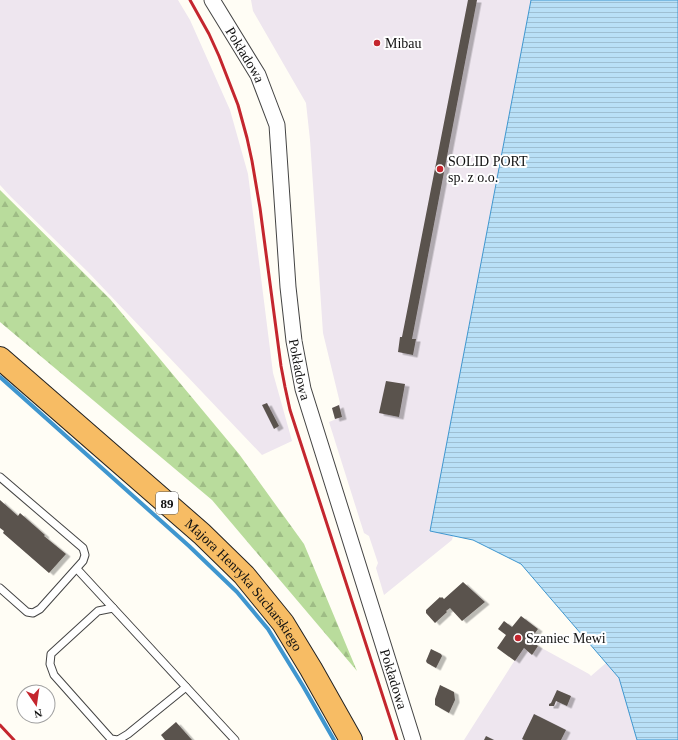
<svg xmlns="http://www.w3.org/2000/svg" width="678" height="740" viewBox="0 0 678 740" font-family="Georgia,serif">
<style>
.industrial{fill:#eee6ef}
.forest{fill:url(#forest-firs)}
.water{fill:url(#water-rules);stroke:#3f96cf}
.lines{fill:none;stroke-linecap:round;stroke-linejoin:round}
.stream{stroke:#3f96cf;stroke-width:4}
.building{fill:#5a524d;filter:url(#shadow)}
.service-casing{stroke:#444;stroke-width:9}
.minor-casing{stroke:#444;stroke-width:17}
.trunk-casing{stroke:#222;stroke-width:24}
.service{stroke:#fff;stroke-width:7}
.minor{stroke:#fff;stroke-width:15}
.trunk{stroke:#f7bc64;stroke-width:22}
.rail{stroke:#c4262e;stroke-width:3}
.poi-dot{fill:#c4262e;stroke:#fff;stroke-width:1.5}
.labels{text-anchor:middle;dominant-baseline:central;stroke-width:4;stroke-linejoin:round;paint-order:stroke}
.shield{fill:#fff;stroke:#585858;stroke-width:1}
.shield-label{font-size:13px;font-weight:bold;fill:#111}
.poi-label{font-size:14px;fill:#111;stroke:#fff;text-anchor:start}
.street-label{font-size:14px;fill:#111;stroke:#fff}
</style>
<defs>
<pattern id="forest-firs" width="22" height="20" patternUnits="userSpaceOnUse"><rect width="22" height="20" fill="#b9dc9c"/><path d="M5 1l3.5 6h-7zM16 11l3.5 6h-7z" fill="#9ebc85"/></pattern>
<pattern id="water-rules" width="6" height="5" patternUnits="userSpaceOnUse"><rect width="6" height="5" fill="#b9e0f7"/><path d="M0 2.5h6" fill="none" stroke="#9ebfd3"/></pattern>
<filter id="shadow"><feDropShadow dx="4.5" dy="2.5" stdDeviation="0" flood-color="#0004"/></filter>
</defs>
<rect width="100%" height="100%" fill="#fffdf5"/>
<!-- industrial -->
<g class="industrial">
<polygon points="0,0 178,0 190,20 230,110 248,174 273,373 292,441 262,455 88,272 11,197 0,185"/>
<polygon points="251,0 531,0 430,531 453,536 452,540 384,595 376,568 378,563 369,536 364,533 329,422 334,420 335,419 332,408 339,405 340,403 323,333 310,140 306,103 253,11"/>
<polygon points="538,646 589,674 591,676 606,663 619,678 637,740 464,740 513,663 524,648 532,655"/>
</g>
<!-- forest -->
<polygon class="forest" points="0,190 110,299 239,454 304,544 357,671 212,500 0,322"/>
<!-- water -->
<polygon class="water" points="531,0 678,0 678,740 637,740 619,678 521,564 473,540 430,531"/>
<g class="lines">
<!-- stream -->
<polyline class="stream" points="0,377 189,546 237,592 268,629 303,686 334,740"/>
</g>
<!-- building -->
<g class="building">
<polygon points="468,0 477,0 412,339 416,339 413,355 398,352 400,337 402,337"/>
<polygon points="386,381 405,384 399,417 379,413"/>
<polygon points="267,403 279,426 274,429 262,405"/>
<polygon points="339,405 342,417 335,419 332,408"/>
<polygon points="0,500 18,516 20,513 45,535 44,536 66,554 49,573 3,533 4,531 0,528"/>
<polygon points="463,582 485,602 462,621 450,608 446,611 447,612 435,623 426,613 426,610 440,597 441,598 442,597 444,599"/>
<polygon points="521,616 538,629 530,640 538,646 532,655 524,648 515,661 497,648 506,635 498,629 504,621 512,627"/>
<polygon points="431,649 441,654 442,656 436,668 427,663 426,661"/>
<polygon points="440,685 454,692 455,700 449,713 435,705 435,699"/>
<polygon points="557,690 571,696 567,706 556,701 554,706 549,706 549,704 551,703"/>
<polygon points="534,714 566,730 561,740 524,740 522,739"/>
<polygon points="176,722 192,740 165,740 161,735"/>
<polygon points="486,736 494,740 484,740"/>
</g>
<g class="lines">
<!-- service casing -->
<g class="service-casing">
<g id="service">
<polyline points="0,477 83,548 85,555 83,561 40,609 33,613 27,612 0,588"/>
<polyline points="77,569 235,740"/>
<polyline points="113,608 98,611 51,654 50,664 54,675 111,739 118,740 128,734 186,687"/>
</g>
</g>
<!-- minor casing -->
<g class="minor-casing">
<g id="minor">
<path id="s1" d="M 212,0 L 258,75 L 277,125 L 288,287 L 294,341 L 303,389 L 413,740"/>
</g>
</g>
<!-- trunk casing -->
<g class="trunk-casing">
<g id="trunk">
<path id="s2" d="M 0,358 L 202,534 L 244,575 L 283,623 L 311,669 L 351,740"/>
</g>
</g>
<!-- service -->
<use href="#service" class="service"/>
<!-- minor -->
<use href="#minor" class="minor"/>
<!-- trunk -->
<use href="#trunk" class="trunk"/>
<!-- rail -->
<g class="rail">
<polyline points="190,0 209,34 219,56 238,105 247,138 252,161 260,208 281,366 285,387 290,410 397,740"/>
<polyline points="0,725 14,740"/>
</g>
</g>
<!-- markers -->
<g class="poi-dot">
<circle cx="377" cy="43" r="4"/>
<circle cx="440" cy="169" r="4"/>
<circle cx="518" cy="638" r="4"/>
</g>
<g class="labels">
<!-- shield labels -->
<rect class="shield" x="156" y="492" width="22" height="22" rx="3"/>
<g class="shield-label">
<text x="167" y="503">89</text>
</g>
<!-- poi labels -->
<g class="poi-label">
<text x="385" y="43">Mibau</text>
<text x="448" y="161">SOLID PORT<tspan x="448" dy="16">sp. z o.o.</tspan></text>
<text x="526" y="638">Szaniec Mewi</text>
</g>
<!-- street labels -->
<g class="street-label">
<text stroke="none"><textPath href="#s1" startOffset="64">Pokładowa</textPath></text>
<text stroke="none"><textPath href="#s1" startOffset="387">Pokładowa</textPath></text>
<text stroke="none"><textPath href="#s2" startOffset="334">Majora Henryka Sucharskiego</textPath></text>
<text stroke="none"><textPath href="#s1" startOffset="711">Pokładowa</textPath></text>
</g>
</g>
<!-- north arrow -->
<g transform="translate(36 704) rotate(167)"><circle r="19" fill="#ffffff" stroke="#a0a0a0"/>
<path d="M0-3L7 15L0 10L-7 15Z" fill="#c4262e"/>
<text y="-6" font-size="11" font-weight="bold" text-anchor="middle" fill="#111111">N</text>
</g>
</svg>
